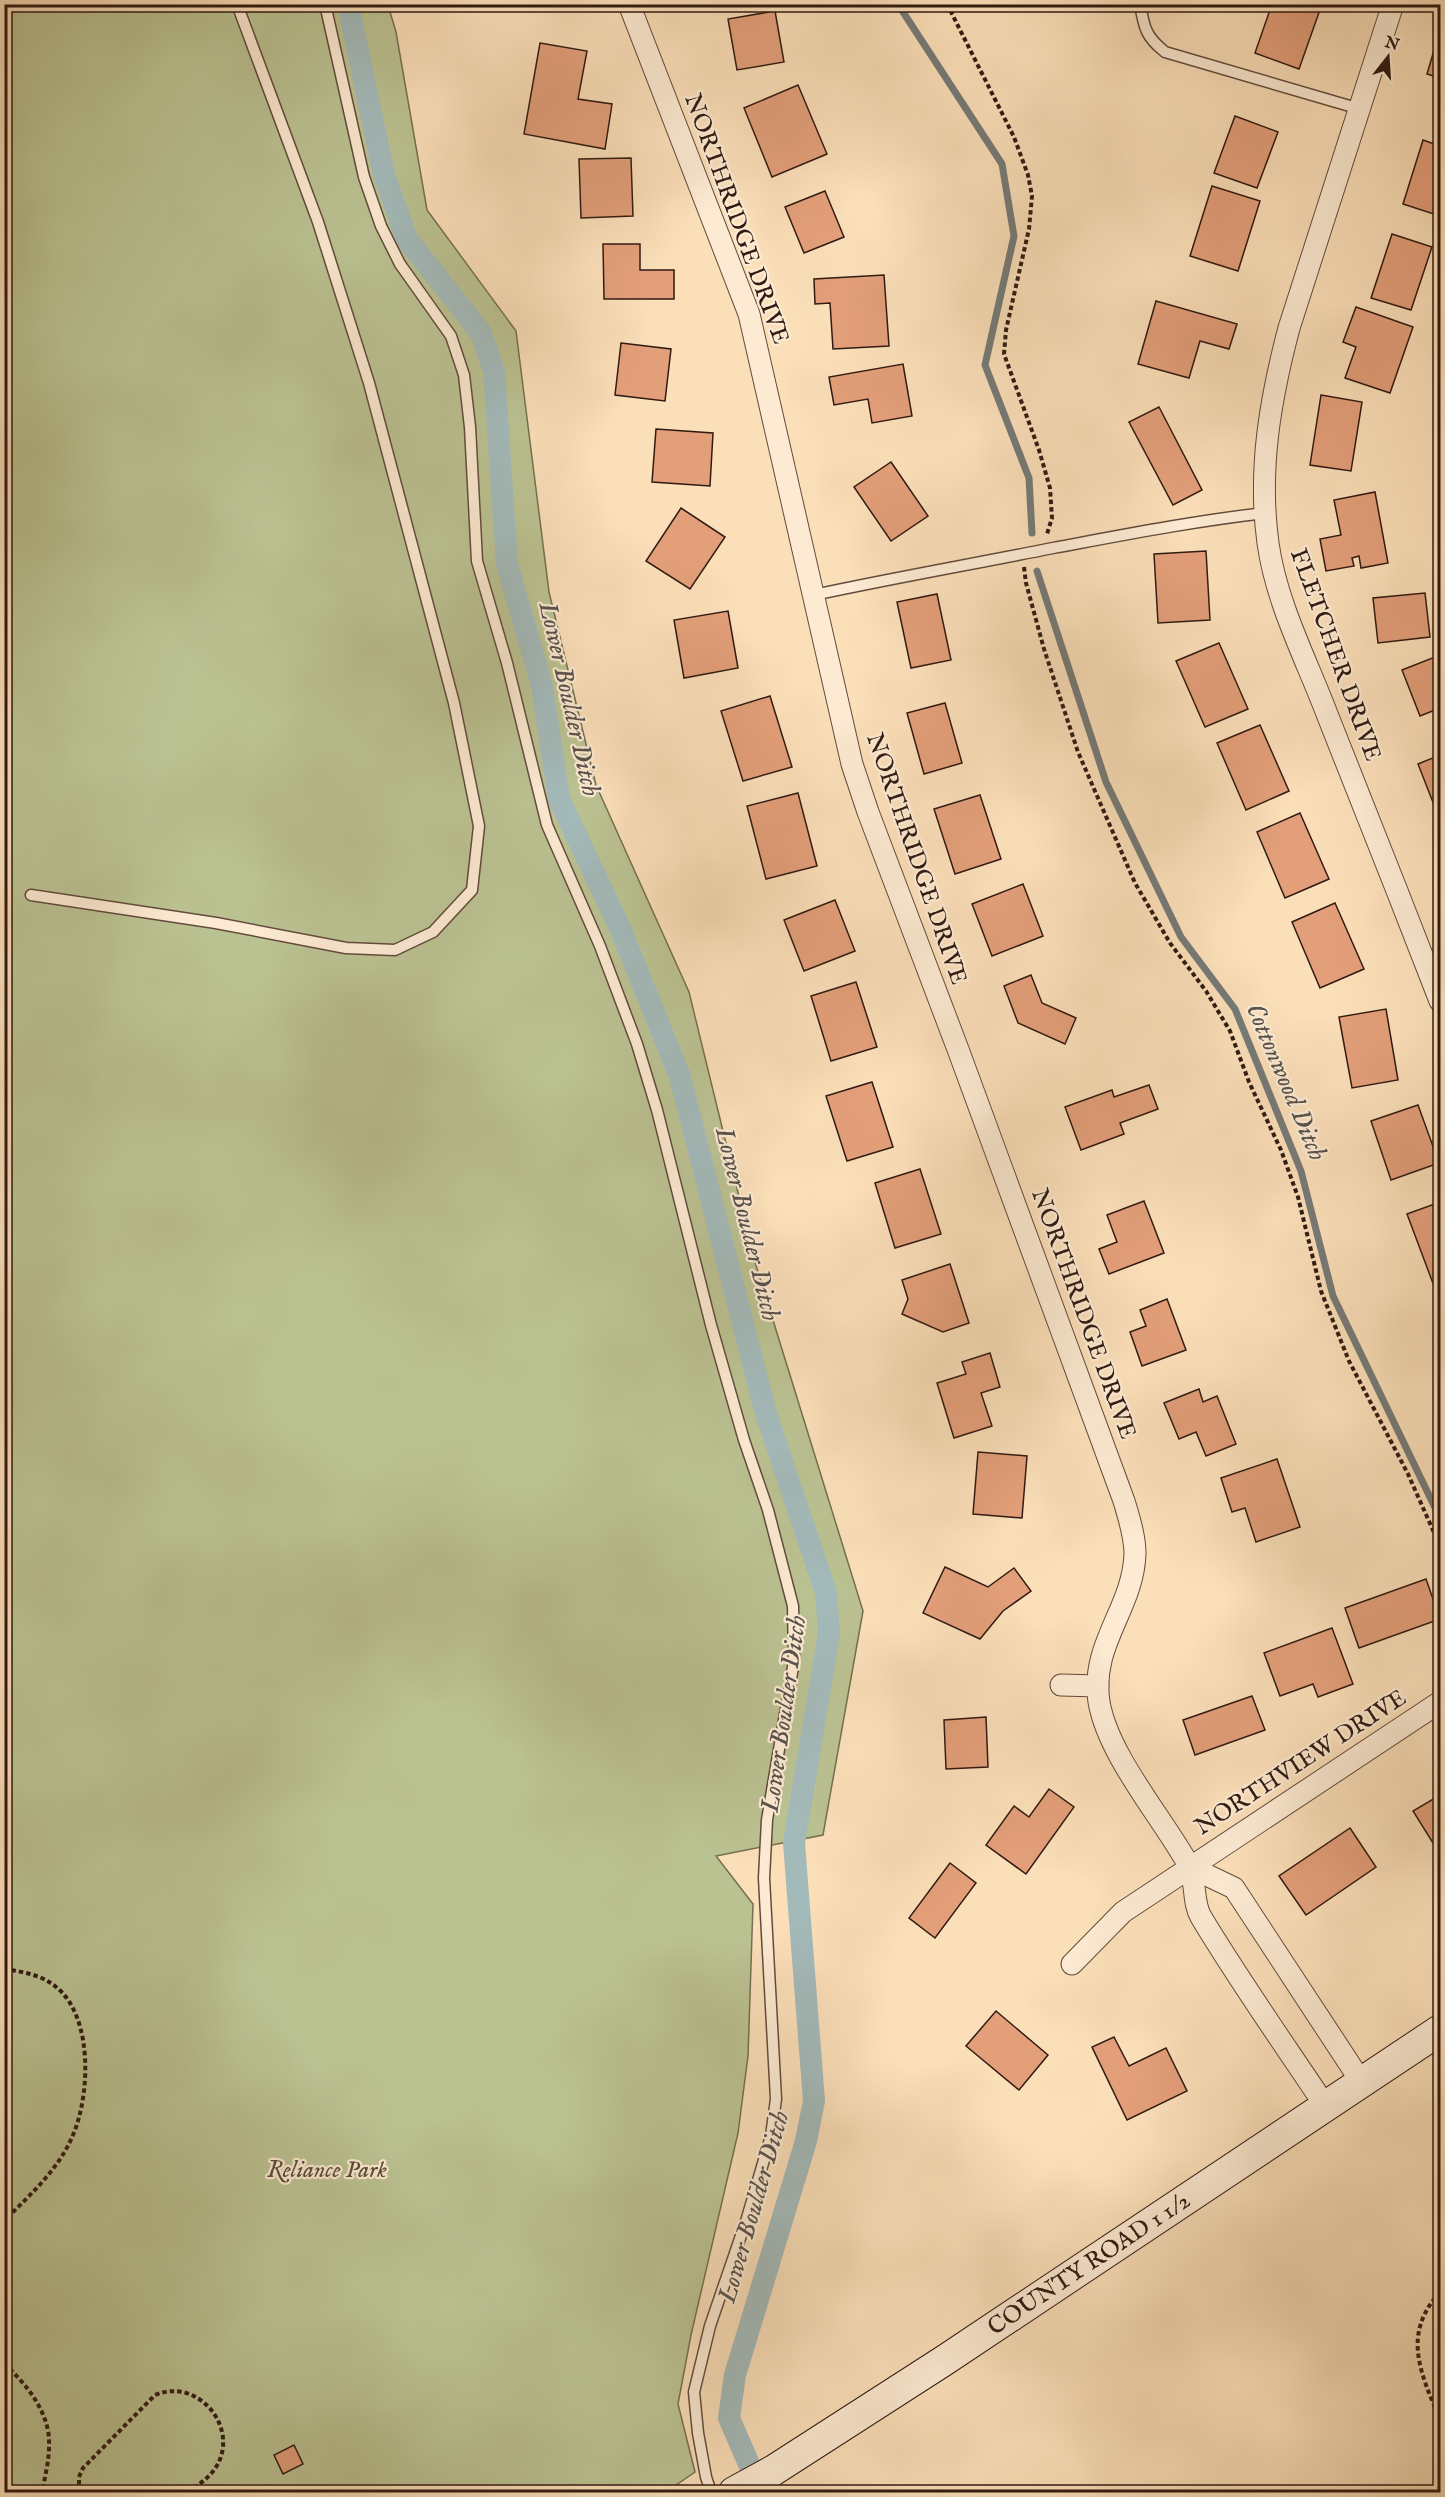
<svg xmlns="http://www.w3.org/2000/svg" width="1445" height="2497" viewBox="0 0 1445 2497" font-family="'IM FELL English',serif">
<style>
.green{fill:#bbc292;stroke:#766e52;stroke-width:1.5}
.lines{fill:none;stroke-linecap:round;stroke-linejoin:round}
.stream{stroke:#757a77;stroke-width:7}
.canal{stroke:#a3baba;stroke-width:22}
.building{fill:#e39f7a;stroke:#301a12;stroke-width:1.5}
.lane-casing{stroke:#634b3c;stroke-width:13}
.street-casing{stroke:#634b3c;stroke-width:23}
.secondary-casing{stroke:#301a12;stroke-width:32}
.path{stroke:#301a12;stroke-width:4;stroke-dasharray:4.5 3;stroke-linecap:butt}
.lane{stroke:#fcead2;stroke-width:10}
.street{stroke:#fcead2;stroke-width:21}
.secondary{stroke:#fcead2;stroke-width:30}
.labels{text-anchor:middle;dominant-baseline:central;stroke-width:4.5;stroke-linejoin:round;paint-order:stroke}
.street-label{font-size:24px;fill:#301a12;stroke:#fcead2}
.park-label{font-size:24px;font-style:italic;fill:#5a4c38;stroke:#fcead2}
.water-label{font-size:26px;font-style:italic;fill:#58524d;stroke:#fcead2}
</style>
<rect width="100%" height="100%" fill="#fbdfb9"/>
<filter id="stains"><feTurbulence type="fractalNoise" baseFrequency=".00333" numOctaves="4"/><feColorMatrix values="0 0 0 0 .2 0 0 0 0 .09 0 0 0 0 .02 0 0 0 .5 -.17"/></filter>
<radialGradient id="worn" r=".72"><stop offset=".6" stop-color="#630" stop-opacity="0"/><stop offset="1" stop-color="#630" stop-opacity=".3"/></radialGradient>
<!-- green -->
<polygon class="green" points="5,5 388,5 396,32 427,210 516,331 549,592 596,785 689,992 755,1262 863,1611 823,1835 716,1856 753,1904 748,2056 738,2133 691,2335 678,2404 695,2472 666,2492 5,2492"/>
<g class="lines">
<!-- stream -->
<g class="stream">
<polyline points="902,4 903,12 1002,164 1014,236 985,365 1029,478 1032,533"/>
<polyline points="1037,571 1106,782 1181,937 1235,1009 1301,1171 1333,1296 1440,1518"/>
</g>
<!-- canal -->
<polyline class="canal" points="348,4 384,175 407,239 481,333 494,371 507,564 542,686 559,799 620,928 680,1077 766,1414 826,1593 829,1633 794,1843 814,2101 806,2141 735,2375 729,2418 761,2492"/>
</g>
<!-- building -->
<g class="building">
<polygon points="1272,4 1322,4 1299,69 1255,53"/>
<polygon points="775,11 784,62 737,70 728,19"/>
<polygon points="1440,30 1440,78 1427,74"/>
<polygon points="540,43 587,51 578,99 612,104 605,149 524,134"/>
<polygon points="798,85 827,154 772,177 744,108"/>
<polygon points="1235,116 1278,132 1257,188 1214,173"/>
<polygon points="1423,140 1440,146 1440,216 1403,204"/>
<polygon points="631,158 633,216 581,218 579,159"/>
<polygon points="1212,186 1260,201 1238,271 1190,256"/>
<polygon points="825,191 844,237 804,253 785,207"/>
<polygon points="1392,234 1432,247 1411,310 1371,298"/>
<polygon points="603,244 640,244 640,270 674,270 674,299 604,299"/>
<polygon points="884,275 889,346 833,349 830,303 815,304 814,279"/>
<polygon points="1156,301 1237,324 1229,349 1200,341 1189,378 1138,364"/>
<polygon points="1356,307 1413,327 1390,393 1345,378 1356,347 1343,342"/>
<polygon points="621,343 671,349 665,401 615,395"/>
<polygon points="903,364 912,416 872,423 868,399 834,405 829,377"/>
<polygon points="1321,395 1362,402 1351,471 1310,465"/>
<polygon points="1159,407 1202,490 1173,505 1129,422"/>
<polygon points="656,429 713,433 710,486 652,482"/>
<polygon points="891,462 928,516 891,541 854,487"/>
<polygon points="1375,492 1388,563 1361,568 1359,556 1352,558 1354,566 1326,571 1320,539 1341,535 1334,500"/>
<polygon points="681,508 725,537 690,589 646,561"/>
<polygon points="1206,551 1210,620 1158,623 1154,554"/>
<polygon points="1425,593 1430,637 1378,643 1373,598"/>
<polygon points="937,594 951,660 911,668 897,602"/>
<polygon points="728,611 738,668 684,678 674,620"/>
<polygon points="1219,643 1248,709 1205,727 1176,661"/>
<polygon points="1440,655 1440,708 1420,716 1402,670"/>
<polygon points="770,696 792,767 743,781 721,711"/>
<polygon points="945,703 962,763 924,774 907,713"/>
<polygon points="1260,725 1289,791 1246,810 1217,743"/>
<polygon points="1440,755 1440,808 1436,810 1418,764"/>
<polygon points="798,793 817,866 766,879 747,806"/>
<polygon points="980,795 1001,859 955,874 934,809"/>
<polygon points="1300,813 1329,879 1285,898 1257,832"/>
<polygon points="1023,884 1043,936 992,956 972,904"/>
<polygon points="835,900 855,951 804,971 784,920"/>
<polygon points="1335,903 1364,969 1320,988 1292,922"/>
<polygon points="1031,975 1042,1003 1076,1018 1065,1044 1018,1023 1004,986"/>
<polygon points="856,982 877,1047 831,1061 811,996"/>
<polygon points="1386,1009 1398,1080 1352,1088 1339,1017"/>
<polygon points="872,1082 893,1147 847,1161 826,1096"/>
<polygon points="1149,1085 1158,1109 1120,1123 1124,1134 1081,1150 1065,1107 1112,1090 1114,1097"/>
<polygon points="1418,1105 1439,1163 1391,1180 1371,1121"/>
<polygon points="920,1169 941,1234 895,1248 875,1183"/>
<polygon points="1144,1201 1164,1253 1109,1274 1099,1249 1117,1242 1107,1215"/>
<polygon points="1440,1202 1440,1284 1434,1286 1407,1214"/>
<polygon points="950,1264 969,1323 943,1332 902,1314 908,1299 902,1280"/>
<polygon points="1167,1299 1186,1350 1142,1366 1130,1332 1146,1326 1140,1310"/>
<polygon points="990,1353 1000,1387 981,1393 992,1426 954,1438 937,1383 966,1374 962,1362"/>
<polygon points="1199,1389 1203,1402 1217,1396 1236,1444 1206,1456 1196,1432 1179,1439 1164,1403"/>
<polygon points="978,1452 1027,1456 1022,1518 973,1514"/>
<polygon points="1277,1459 1300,1527 1256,1542 1245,1508 1232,1512 1221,1478"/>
<polygon points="945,1567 988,1587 1014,1568 1031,1591 1003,1611 980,1639 923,1613"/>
<polygon points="1426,1579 1440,1619 1359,1648 1345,1608"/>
<polygon points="1332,1628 1353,1684 1318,1697 1313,1684 1280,1696 1264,1653"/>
<polygon points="1252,1696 1265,1730 1195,1755 1183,1720"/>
<polygon points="986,1717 988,1767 946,1769 944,1720"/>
<polygon points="1049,1789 1074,1807 1026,1874 986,1845 1014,1806 1029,1817"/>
<polygon points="1440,1795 1440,1839 1433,1843 1413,1811"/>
<polygon points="1350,1828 1376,1867 1306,1915 1279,1876"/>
<polygon points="950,1863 976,1883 935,1938 909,1918"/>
<polygon points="996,2011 1048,2055 1019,2090 966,2046"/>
<polygon points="1114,2037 1129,2066 1166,2048 1187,2091 1127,2120 1092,2047"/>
<polygon points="294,2445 303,2464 283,2474 274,2455"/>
</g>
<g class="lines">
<!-- lane casing -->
<g class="lane-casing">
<g id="lane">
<polyline points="325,4 364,177 381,226 400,264 451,336 464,375 470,427 477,561 507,663 547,825 600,946 637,1044 657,1110 711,1325 744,1440 768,1510 793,1606 794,1661 767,1820 764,1878 776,2099 771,2136 747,2218 710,2326 694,2392 698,2433 706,2477 711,2492"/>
<path d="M 1140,4 C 1144,28 1146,37 1165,52 L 1360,109"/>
<path d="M 814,595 C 893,578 973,564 1053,548 C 1123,535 1194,521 1265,513"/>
<polyline points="31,895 216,923 346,948 395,950 433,932 472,890 479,826 454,703 369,383 318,222 237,4"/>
</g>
</g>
<!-- street casing -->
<g class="street-casing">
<g id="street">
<path d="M 629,4 L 749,314 L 852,764 L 868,812 L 959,1052 L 1124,1501 C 1129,1518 1135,1536 1135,1554 C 1133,1609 1090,1644 1099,1702 C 1108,1755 1161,1816 1188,1864 C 1197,1880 1192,1902 1201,1917 C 1240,1982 1284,2044 1326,2107"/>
<path d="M 1393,4 L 1289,328 C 1270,400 1258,470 1268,543 C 1276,602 1306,659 1327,714 C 1365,810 1403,905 1440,1001"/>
<polyline points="1061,1685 1098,1686"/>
<polyline points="1190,1867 1234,1888 1362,2083"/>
<polyline points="1072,1964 1123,1912 1440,1702"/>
</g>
</g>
<!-- secondary casing -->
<g class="secondary-casing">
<g id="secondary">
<path id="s1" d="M 734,2492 L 774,2470 L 945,2360 L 1440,2030"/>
</g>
</g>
<!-- path -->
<g class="path">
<polyline points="947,4 1014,137 1028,175 1032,196 1029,229 1006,330 1004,354 1039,450 1050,488 1052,518 1047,534"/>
<polyline points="1024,567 1026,583 1044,649 1078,752 1135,883 1170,943 1206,991 1230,1031 1249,1082 1281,1150 1298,1197 1321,1291 1349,1361 1408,1474 1440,1546"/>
<path d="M 4,1969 C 18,1971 37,1974 49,1982 C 94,2008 91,2093 73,2135 C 59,2169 30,2195 4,2221"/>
<path d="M 1440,2292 C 1401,2335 1421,2373 1440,2420"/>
<path d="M 4,2364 C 26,2383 48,2411 49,2440 C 50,2458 45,2476 42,2492"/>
<path d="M 79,2492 L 79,2477 L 83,2468 L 155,2395 C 209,2372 261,2458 185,2492"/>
</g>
<!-- lane -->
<use href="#lane" class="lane"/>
<!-- street -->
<use href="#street" class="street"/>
<!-- secondary -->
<use href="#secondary" class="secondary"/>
</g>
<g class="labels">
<!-- street labels -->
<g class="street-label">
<text transform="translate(736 219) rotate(70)">NORTHRIDGE DRIVE</text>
<text transform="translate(1335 655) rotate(70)">FLETCHER DRIVE</text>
<text transform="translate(916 859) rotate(71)">NORTHRIDGE DRIVE</text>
<text transform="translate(1083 1314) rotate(70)">NORTHRIDGE DRIVE</text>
<text transform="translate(1301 1763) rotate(-33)">NORTHVIEW DRIVE</text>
<text stroke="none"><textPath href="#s1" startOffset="422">COUNTY ROAD 1 1/2</textPath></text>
</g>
<!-- park labels -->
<g class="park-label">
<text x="327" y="2170">Reliance Park</text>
</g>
<!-- water labels -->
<g class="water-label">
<text transform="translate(569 699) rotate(77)">Lower Boulder Ditch</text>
<text transform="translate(1286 1082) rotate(67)">Cottonwood Ditch</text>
<text transform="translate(747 1224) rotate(76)">Lower Boulder Ditch</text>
<text transform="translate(784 1714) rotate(-82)">Lower Boulder Ditch</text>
<text transform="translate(754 2207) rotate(-74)">Lower Boulder Ditch</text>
</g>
</g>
<!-- margin -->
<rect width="1445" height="2497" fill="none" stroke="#fbdfb9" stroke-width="24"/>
<rect x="6" y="6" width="1433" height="2485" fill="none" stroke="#301a12" stroke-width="3"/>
<rect x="12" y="12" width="1421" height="2473" fill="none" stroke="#301a12" stroke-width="1.5"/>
<!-- north arrow -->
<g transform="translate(1388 57) rotate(17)" stroke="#fcead2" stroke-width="4.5" paint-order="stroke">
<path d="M0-4.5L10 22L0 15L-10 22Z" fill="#301a12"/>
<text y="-9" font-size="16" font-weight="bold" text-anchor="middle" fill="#301a12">N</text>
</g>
<rect width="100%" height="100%" filter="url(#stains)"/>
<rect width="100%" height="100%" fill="url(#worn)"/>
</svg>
